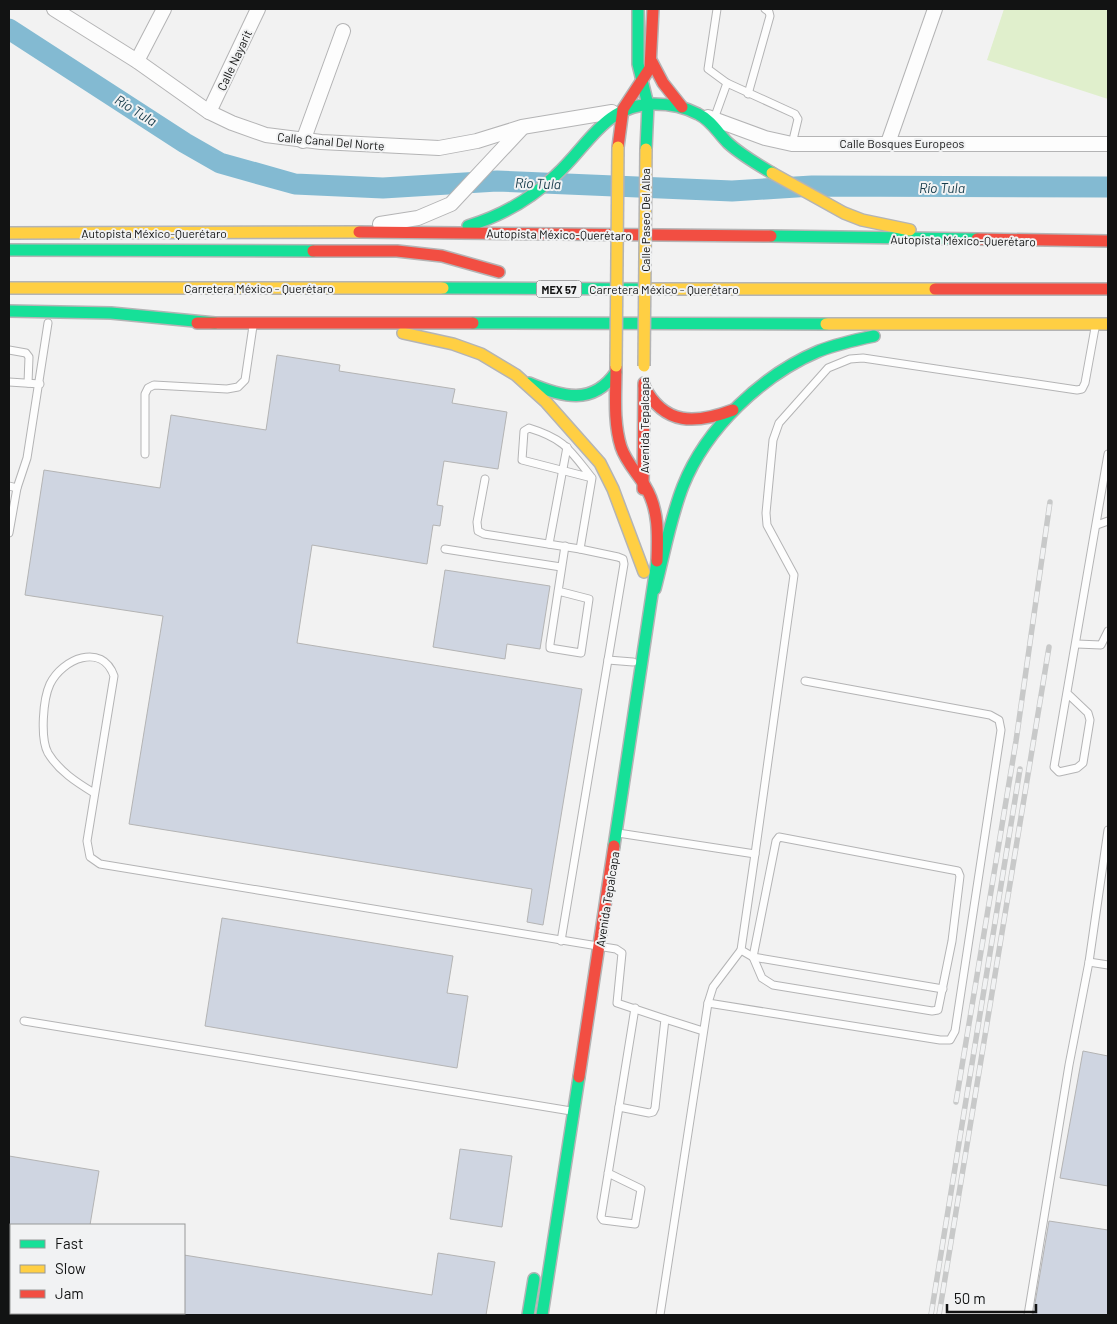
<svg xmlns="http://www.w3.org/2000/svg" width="1117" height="1324" viewBox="0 0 1117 1324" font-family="Barlow,sans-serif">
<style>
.garden{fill:#e0efcc}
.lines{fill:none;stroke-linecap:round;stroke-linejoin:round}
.river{stroke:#83bad2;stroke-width:21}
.building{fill:#cfd5e1;stroke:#b4b4b4}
.lane-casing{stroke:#b4b4b5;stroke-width:9}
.street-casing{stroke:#b4b4b5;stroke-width:16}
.fast-casing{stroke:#b4b4b5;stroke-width:14}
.slow-casing{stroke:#b4b4b5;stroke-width:14}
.jam-casing{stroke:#b4b4b5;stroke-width:14}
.lane{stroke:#fdfdfd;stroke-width:7}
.street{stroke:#fdfdfd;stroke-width:14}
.fast{stroke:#16e098;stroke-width:11}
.slow{stroke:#ffcf43;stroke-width:11}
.jam{stroke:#f24e42;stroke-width:11}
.rail-casing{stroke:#c8c9c9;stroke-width:5.5}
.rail{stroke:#f1f2f3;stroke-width:4;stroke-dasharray:11;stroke-linecap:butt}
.slow-bridge-casing{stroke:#b4b4b5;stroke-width:14;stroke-linecap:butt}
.slow-bridge{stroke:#ffcf43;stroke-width:11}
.labels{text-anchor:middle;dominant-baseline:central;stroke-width:4;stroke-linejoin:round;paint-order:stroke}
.shield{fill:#f1f2f3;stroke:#555656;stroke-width:1}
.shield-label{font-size:11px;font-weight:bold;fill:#121313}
.street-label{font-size:12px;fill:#121313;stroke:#f1f2f3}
.water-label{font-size:14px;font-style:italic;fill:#183c4b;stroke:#f1f2f3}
</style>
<rect width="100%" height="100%" fill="#f2f2f2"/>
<!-- garden -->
<polygon class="garden" points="1004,9 1108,9 1108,99 987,60"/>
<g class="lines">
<!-- river -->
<polyline class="river" points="9,29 185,143 220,163 295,184 383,188 497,181 732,191 812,186 1108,187"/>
</g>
<!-- building -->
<g class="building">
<polygon points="277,355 340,365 339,371 455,389 452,403 507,412 498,469 444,461 437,505 443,506 440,526 433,525 427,564 312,545 297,643 582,689 543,925 527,922 532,889 129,824 163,616 25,595 44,470 160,488 171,415 266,430"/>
<polygon points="445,570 550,586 540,649 507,644 505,659 433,647"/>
<polygon points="222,918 453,956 447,993 468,996 457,1068 205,1026"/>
<polygon points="1083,1051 1108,1056 1108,1186 1060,1178"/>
<polygon points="460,1149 512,1156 502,1227 450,1219"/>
<polygon points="9,1156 99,1171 90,1225 9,1225"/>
<polygon points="1049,1221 1108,1230 1108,1315 1033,1315"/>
<polygon points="438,1253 495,1262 486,1315 184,1315 184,1255 432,1295"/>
</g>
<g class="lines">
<!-- lane casing -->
<g class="lane-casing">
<g id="lane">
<polyline points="717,9 708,69 727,83 795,114 798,119 792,144"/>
<polyline points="748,94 770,16 769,12 765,9"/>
<polyline points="714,119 727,83"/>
<polyline points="9,350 26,353 29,357 28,383"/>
<polyline points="9,382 40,384"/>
<polyline points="145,454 145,394 148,388 154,385 227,389 238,387 245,380 253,326"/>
<polyline points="485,479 477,522 478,531 484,534 580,549 618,557 623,559 624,564 561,941"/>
<polyline points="9,486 17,488"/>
<polyline points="1097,525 1108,521"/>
<polyline points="9,533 17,488 27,458 48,323"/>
<polyline points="549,544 567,447"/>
<polyline points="445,549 561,567"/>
<path d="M 580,549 L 592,478 C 570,450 565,439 529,428 L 524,431 L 522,460 L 592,478"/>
<polyline points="558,591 589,599 581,653 550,648 550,644 565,546"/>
<polyline points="1077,644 1101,645 1108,631"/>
<polyline points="608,660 633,662"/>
<polyline points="1068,694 1088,713 1090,720 1083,763 1077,768 1059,772 1054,767 1108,454"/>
<path d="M 94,793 C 76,782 59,771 48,753 C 40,738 43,699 50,684 C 62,659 102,642 114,676 L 87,841 L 90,857 L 100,864 L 616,949 L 622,953 L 617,1003 L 665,1019 L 655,1108 L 653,1112 L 649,1113 L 619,1107 L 601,1217 L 603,1220 L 635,1224 L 641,1189 L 608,1173"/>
<polyline points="618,833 755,854 741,950 753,957 943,989"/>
<polygon points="779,837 958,871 960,876 952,941 938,1010 932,1011 773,985 762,978 753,957 776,841"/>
<polyline points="755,854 794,575 767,525 766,513 773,440 779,423 828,368 850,359 863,358 1077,390 1082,389 1085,383 1095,328"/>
<polyline points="1089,962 1108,965"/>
<polyline points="708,1003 940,1040 950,1040 955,1031 1001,730 999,720 990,715 805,681"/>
<polyline points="665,1019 703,1031"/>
<polyline points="24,1021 571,1111"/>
<polyline points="619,1107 635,1008"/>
<polyline points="660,1315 708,1003 713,987 741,950"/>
<polyline points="1028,1315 1069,1065 1089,962 1108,830"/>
</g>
</g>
<!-- street casing -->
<g class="street-casing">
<g id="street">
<polyline points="54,9 137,61 209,112 232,123 266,135 321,142 439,148 477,141 522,127 612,112"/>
<polyline points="137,61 164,9"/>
<polyline points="209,112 258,9"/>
<polyline points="708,117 765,138 792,144 1108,144"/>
<polyline points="303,141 343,31"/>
<polyline points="888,143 935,9"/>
<polyline points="380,224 418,218 451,204 522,128"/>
</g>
</g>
<!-- fast casing -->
<g class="fast-casing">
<g id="fast">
<polyline points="638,9 638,64 648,105 646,149"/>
<path d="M 468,226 C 501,216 531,199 556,175 C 589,145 604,105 654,104 C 669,104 685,107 698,114 C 711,120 718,133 728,143 C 741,155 757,164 772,173"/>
<polyline points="771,236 977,239"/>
<polyline points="9,250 313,251"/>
<polyline points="443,288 646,289"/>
<polyline points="9,311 111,313 215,323"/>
<polyline points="473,323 826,324"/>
<path d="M 529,383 C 562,397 593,406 616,372"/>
<path d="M 655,589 C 664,555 670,519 683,486 C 706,428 762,375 819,351 C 837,344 855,340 874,336"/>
<polyline points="614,846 657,561"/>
<polyline points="528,1315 534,1279"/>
<polyline points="542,1315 579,1077"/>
</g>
</g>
<!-- slow casing -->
<g class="slow-casing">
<g id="slow">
<polyline points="772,173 844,213 862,220 910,230"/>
<polyline points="9,233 359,232"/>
<polyline points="9,288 443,288"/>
<polyline points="646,289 935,289"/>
<polyline points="826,324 1108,324"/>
<polyline points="403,333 453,344 481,354 516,375 546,402 600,463 613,489 644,572"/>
</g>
</g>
<!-- jam casing -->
<g class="jam-casing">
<g id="jam">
<polyline points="652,62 663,83 682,107"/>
<polyline points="618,147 623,109 650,68 653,9"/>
<polyline points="359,232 771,236"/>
<polyline points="977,239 1108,241"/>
<polyline points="313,251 397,251 442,256 499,272"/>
<polyline points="935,289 1108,289"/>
<polyline points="197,323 473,323"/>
<path d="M 616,366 C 616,393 613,421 621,447 C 626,462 637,473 645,486 C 659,509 658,535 657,561"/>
<path d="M 644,386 C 664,426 696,424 733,410"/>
<polyline points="643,489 644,383"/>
<polyline points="579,1077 614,846"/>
</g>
</g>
<!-- lane -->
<use href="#lane" class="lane"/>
<!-- street -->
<use href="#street" class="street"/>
<!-- fast -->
<use href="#fast" class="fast"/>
<!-- slow -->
<use href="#slow" class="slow"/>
<!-- jam -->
<use href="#jam" class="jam"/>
<!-- rail casing -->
<g class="rail-casing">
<g id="rail">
<polyline points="956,1102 1016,741 1050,502"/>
<polyline points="931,1315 1020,769"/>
<polyline points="939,1315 1049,647"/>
</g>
</g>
<!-- rail -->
<use href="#rail" class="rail"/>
<!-- slow-bridge casing -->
<g class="slow-bridge-casing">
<g id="slow-bridge">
<polyline points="616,366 618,147"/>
<polyline points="644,366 646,149"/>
</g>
</g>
<!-- slow-bridge -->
<use href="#slow-bridge" class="slow-bridge"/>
</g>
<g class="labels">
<!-- shield labels -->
<rect class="shield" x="536.5" y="280.5" width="45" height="17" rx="4"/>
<g class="shield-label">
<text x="559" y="289">MEX 57</text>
</g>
<!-- street labels -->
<g class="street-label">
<text transform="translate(234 60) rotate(-65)">Calle Nayarit</text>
<text transform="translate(331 141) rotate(5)">Calle Canal Del Norte</text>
<text x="902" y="143">Calle Bosques Europeos</text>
<text transform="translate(645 220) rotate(-90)">Calle Paseo Del Alba</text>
<text x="154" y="233">Autopista México-Querétaro</text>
<text transform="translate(559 234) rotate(1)">Autopista México-Querétaro</text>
<text transform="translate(963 240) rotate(1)">Autopista México-Querétaro</text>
<text x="259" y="288">Carretera México - Querétaro</text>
<text x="664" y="289">Carretera México - Querétaro</text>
<text transform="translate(644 425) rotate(-90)">Avenida Tepalcapa</text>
<text transform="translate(607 899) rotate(-81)">Avenida Tepalcapa</text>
</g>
<!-- water labels -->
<g class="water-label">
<text transform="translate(136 110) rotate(32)">Río Tula</text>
<text transform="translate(538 183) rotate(2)">Río Tula</text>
<text x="942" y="187">Río Tula</text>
</g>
</g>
<!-- border -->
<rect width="1117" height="1324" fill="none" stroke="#121313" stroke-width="20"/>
<!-- legend -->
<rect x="10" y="1224" width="175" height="90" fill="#f1f2f3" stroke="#989999"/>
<rect x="20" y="1240" width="25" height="8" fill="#16e098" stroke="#989999"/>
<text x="55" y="1249" font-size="15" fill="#121313">Fast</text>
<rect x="20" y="1265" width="25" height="8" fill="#ffcf43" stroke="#989999"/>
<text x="55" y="1274" font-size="15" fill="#121313">Slow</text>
<rect x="20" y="1290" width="25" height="8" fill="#f24e42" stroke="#989999"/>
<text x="55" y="1299" font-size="15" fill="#121313">Jam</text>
<!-- scale -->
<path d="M947 1304v8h89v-8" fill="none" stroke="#121313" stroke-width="2.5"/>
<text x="954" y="1304" font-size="15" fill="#121313" stroke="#f1f2f3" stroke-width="4" paint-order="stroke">50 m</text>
</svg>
